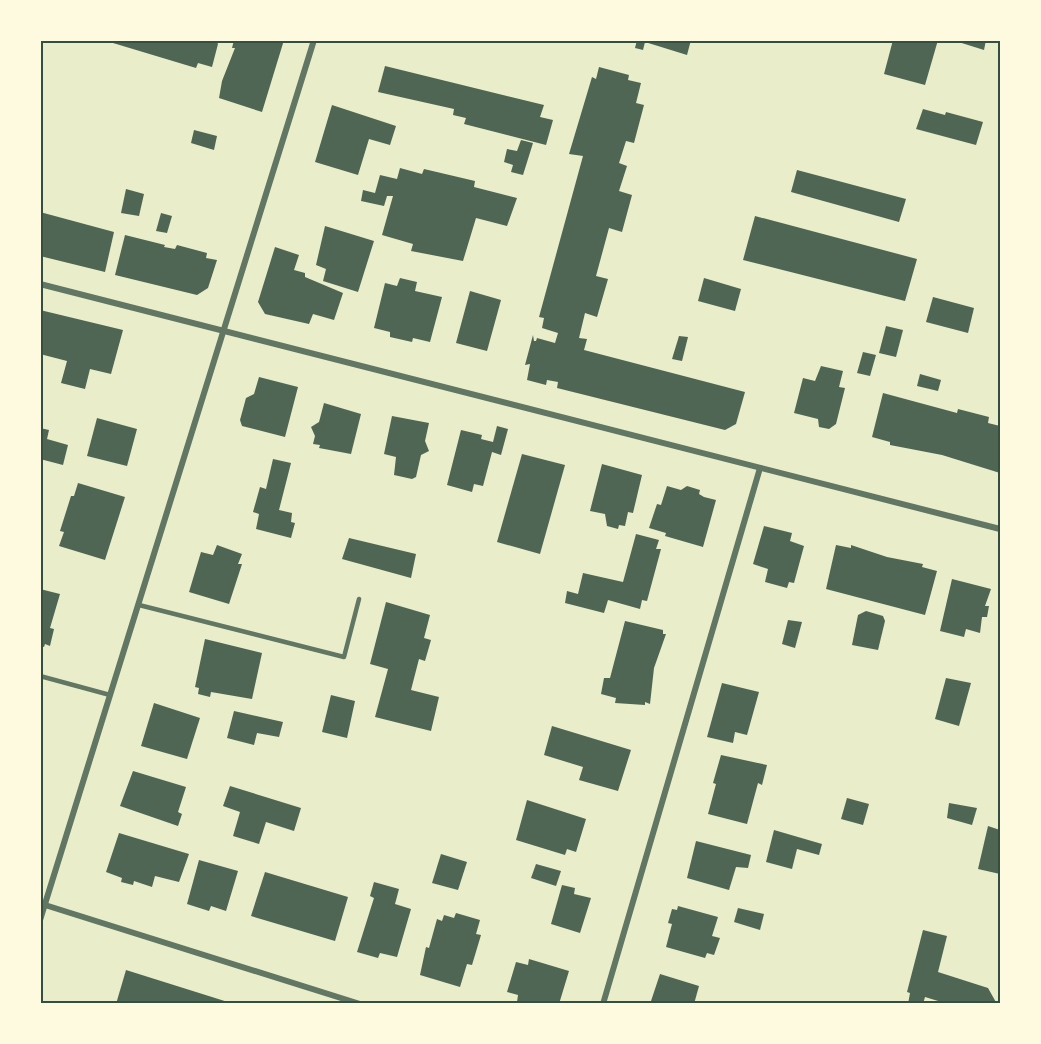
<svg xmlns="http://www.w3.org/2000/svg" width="1041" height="1044" viewBox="0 0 1041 1044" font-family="'Open Sans',sans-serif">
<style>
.building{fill:#4f6655}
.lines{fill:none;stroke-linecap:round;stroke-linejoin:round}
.service{stroke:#617663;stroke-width:4.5}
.minor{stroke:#617663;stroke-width:6}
.neatline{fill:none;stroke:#344e41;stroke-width:2}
</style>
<rect width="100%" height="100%" fill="#e9edc9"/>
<!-- building -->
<g class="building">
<polygon points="103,40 216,40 218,44 212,67 198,63 196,68"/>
<polygon points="234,40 284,40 262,112 219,98 222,81 235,48 232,48"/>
<polygon points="637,40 691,40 687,55 645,42 643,50 635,48"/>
<polygon points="893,40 938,40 925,85 884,74"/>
<polygon points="952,40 986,40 984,50"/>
<polygon points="385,66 544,105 540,117 553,120 546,145 464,124 466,118 453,115 454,109 378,92"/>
<polygon points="599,67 629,75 628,80 641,83 636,103 644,105 634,143 626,141 619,163 627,166 619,191 632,195 622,232 609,228 596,276 608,279 597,317 585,313 579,338 587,339 584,350 745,392 736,424 725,430 557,388 558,382 547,380 546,385 527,380 530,364 525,365 533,335 534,341 536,341 537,338 555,343 558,333 542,328 544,318 539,317 583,156 569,154 592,77 596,79"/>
<polygon points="332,105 396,126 390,145 369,139 358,175 315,162"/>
<polygon points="923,109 945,115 946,112 983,122 976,145 916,129"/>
<polygon points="194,130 217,136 214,150 191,143"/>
<polygon points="521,140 533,143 523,175 511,172 513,165 504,162 507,149 517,151"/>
<polygon points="400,168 422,174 424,169 475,181 474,187 517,198 507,226 476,218 463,261 411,251 413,244 382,235 393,196 387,196 384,206 361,201 363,190 375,193 380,175 397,179"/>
<polygon points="797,170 906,199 899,222 791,192"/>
<polygon points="126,189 144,194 139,216 121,213"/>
<polygon points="40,212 114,232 105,272 40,256"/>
<polygon points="161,213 172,216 167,233 156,231"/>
<polygon points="755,216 917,259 905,301 743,260"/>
<polygon points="325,226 374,241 358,292 323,281 326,269 316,265"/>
<polygon points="125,235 165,245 164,247 175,249 177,245 207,253 206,258 217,260 208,288 197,295 115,275"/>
<polygon points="275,247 299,255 294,270 305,273 305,277 343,293 334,320 313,314 309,324 265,314 258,302"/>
<polygon points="400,278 417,282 415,291 442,297 430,342 413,338 412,342 390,337 390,332 374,328 385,283 397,286"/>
<polygon points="704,278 741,289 735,311 698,301"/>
<polygon points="470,291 501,300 487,351 456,343"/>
<polygon points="933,297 974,308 968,333 926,322"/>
<polygon points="40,310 123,330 111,374 90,369 85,389 61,383 67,361 40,354"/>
<polygon points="886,326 903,330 896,357 879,353"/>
<polygon points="679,336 688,337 682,361 672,359"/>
<polygon points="863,352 876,355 870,376 857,373"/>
<polygon points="821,366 843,371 839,387 845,388 836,424 829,429 819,427 818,419 794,413 803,378 815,381"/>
<polygon points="920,374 941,380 938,391 917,386"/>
<polygon points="259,377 298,387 285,437 242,426 240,420 246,398 254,394"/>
<polygon points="883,393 957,413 958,409 989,417 988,423 1000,426 1000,473 942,455 890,445 890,442 872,437"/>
<polygon points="324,403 361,414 351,454 319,448 320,445 313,444 315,436 311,427 319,422"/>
<polygon points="392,416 429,423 425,441 429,451 421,455 416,477 412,479 394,475 396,457 384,454"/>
<polygon points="97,418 137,429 127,466 87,456"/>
<polygon points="497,426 508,429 501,455 492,452 483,486 474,484 472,492 447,485 461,430 482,435 481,439 493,442"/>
<polygon points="40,428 49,430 47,439 68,445 63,465 40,459"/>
<polygon points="522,454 565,465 540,554 497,542"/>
<polygon points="273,459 291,463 279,510 292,513 291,522 295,523 291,538 256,529 259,514 253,512 260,487 266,489"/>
<polygon points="602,464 642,475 633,513 628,512 625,526 619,525 618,529 607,526 605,514 590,511"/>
<polygon points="78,483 125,497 105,560 59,546 64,532 60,531 71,496 74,496"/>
<polygon points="667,486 681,490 687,486 700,490 699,494 704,497 716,500 703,547 665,536 666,533 649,528 657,504 661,505"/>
<polygon points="764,526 792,533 790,541 804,546 794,583 789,582 787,588 765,582 768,569 753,564"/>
<polygon points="636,534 659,540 656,549 661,549 647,601 642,600 640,609 608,600 604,613 565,603 567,591 578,594 583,573 623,582"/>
<polygon points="349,538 416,554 411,578 342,559"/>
<polygon points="217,545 242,554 238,564 242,564 229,604 189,592 201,552 213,555"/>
<polygon points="836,545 851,548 851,545 887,557 923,564 922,567 937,571 925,615 826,589"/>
<polygon points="952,579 991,589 985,606 989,606 987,617 982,617 980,633 966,629 964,637 940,631"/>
<polygon points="40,589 60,594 50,628 54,629 50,646 45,644 44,647 40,646"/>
<polygon points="386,602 430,615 424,638 431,640 425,661 419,659 411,690 439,697 431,731 375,717 388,669 370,664"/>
<polygon points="866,611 883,616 885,621 878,650 852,645 858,615"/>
<polygon points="788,620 802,622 795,648 782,644"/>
<polygon points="625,621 663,630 663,634 666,634 654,668 650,704 645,702 645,705 615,703 616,698 601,694 604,678 610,678"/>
<polygon points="205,639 262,653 252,699 211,692 210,697 198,694 199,688 195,687"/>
<polygon points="946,678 971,683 959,726 935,719"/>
<polygon points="722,683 759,692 747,735 735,732 733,743 707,737"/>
<polygon points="331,695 355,701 347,738 322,732"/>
<polygon points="154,703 200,718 187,759 141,746"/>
<polygon points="234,711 283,722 279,737 257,733 254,745 227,738"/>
<polygon points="552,726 631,750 618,791 579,780 583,767 544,755"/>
<polygon points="721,755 767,765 762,785 758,783 747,824 708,814 716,784 713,783"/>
<polygon points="133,771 186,787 178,812 182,814 178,826 120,806"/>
<polygon points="230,786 301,808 294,831 266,822 259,844 233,836 240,812 223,806"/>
<polygon points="847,798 869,804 863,825 841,819"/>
<polygon points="527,800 586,819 576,852 567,849 565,855 516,840"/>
<polygon points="949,803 977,808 972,825 947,818"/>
<polygon points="988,826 1000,830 1000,874 978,869"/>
<polygon points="774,830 822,844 819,855 797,849 792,869 766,862"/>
<polygon points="119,833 189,854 179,882 155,876 152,887 134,881 133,885 121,882 122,878 106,872"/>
<polygon points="696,841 751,855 748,868 736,867 729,890 687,878"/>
<polygon points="441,854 467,862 458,890 432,883"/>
<polygon points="199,860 238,871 226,911 211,906 209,911 187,904"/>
<polygon points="536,864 561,871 556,886 531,878"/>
<polygon points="265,872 348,897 335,941 251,916"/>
<polygon points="374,882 399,889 395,904 411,909 397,957 380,953 378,958 357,952 374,898 370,896"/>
<polygon points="562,885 575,888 574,894 591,898 580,933 551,924"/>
<polygon points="678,906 718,917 712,936 720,938 714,955 707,953 705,958 666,947 672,924 668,923 672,909 677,910"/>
<polygon points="738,908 764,914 760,930 734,922"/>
<polygon points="456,913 480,920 476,934 481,935 472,965 467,964 460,987 420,975 426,947 429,948 437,919 442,921 444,915 454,918"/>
<polygon points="923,930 947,936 938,972 988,988 997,1004 948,1004 925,997 923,1004 908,1004 910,993 907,992"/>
<polygon points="529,959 569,971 559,1004 522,1004 517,1002 518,995 507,992 516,962 528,965"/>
<polygon points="126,970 231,1003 231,1004 116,1004"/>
<polygon points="660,974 699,986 694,1004 650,1004"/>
</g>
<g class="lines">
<!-- service -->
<g class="service">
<polyline points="139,605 344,657 359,599"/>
<polyline points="40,676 110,695"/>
</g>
<!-- minor -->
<g class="minor">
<polyline points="40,284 1000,529"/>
<polyline points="45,905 360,1004"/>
<polyline points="40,920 314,40"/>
<polyline points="603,1004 760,468"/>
</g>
</g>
<!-- border -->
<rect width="1041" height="1044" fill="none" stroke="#fefae0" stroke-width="84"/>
<rect x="42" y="42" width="957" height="960" class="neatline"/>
</svg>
